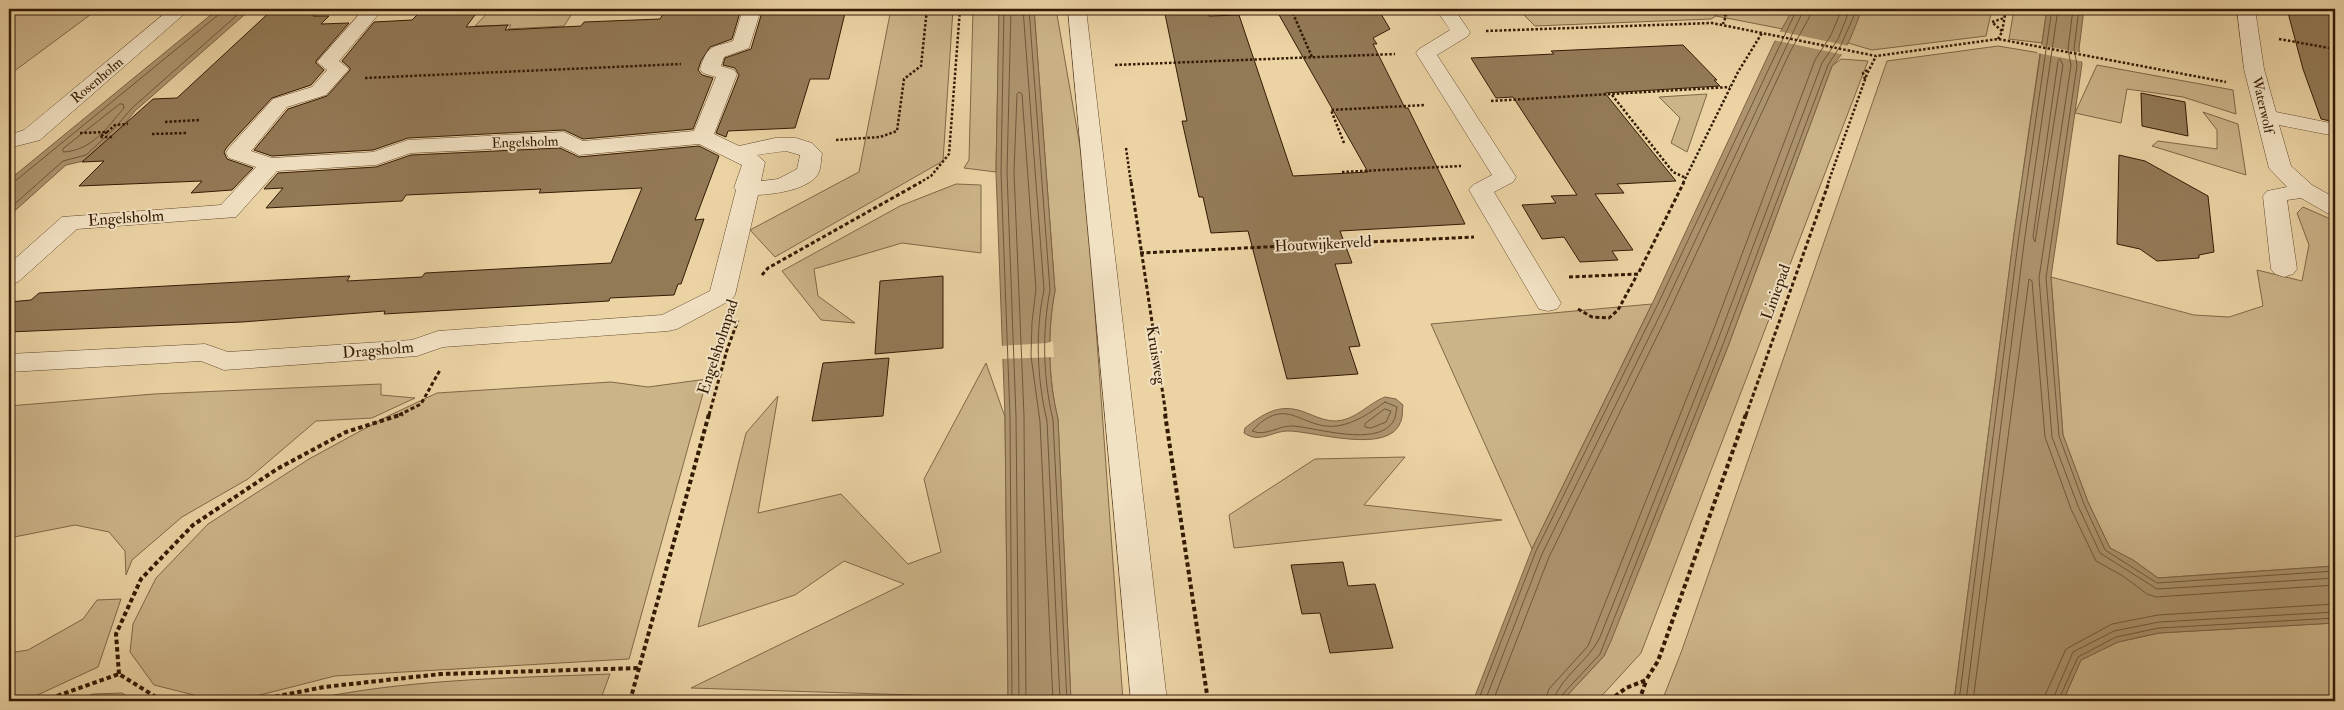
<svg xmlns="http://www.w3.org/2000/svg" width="2344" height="710" viewBox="0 0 2344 710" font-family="'IM FELL Double Pica',serif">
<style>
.green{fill:#ccb489;stroke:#806746}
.water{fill:#ad946e;stroke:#7d6344}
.pier{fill:#ebd3a4}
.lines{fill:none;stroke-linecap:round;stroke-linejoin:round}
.shore{stroke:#705739;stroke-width:1}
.building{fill:#937a57;stroke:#341a04}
.minor-casing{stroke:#62482c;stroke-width:1}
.tertiary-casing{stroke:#62482c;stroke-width:1}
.path-far2{stroke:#341a04;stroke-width:2.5;stroke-dasharray:2.5 2;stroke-linecap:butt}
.path-far1{stroke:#341a04;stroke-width:3;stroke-dasharray:4 2.5;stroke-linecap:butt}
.path{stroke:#341a04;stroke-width:4;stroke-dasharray:4.5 3;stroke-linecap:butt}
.minor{fill:#f2e2c4;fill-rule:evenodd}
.tertiary{fill:#f2e2c4;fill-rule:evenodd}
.labels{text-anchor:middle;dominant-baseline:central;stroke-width:4;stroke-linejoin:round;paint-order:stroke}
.far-street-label{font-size:14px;fill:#341a04;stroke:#f2e2c4}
.street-label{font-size:16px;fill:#341a04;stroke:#f2e2c4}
</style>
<rect width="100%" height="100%" fill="#ebd3a4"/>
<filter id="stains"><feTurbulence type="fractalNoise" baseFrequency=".004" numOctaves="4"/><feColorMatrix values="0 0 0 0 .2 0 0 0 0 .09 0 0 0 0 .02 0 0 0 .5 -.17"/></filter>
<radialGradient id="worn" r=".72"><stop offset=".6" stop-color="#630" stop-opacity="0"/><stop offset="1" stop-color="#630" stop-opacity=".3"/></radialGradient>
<!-- green -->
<g class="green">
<polygon points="9,9 98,9 9,75"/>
<polygon points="491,9 575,9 564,26 508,29 511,25 475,26"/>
<polygon points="891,9 953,9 943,161 775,257 750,230 859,172"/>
<polygon points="973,9 999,9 996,172 964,168 969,160"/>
<path d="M 1034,9 L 1056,9 L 1085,175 L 1123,701 L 1071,701 L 1058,419 C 1048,378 1047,332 1055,291 Z"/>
<polygon points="1454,9 1708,9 1716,16 1721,9 1793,9 1783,29 1716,16 1711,19 1535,26 1520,11 1456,14"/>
<polygon points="1862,9 1992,9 1986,36 1872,50 1848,43"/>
<polygon points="2014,9 2047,9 2042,43 2009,39"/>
<polygon points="1998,46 2040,53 2014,234 1954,701 1662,701 1682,650 1887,61"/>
<polygon points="1841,59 1868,61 1641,653 1597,701 1562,701 1604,656 1727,349 1832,66"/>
<polygon points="2097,65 2233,90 2236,114 2183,97 2127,89 2121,123 2075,113"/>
<polygon points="1707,94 1687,152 1671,143 1680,118 1659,97"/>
<polygon points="2203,112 2238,124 2246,175 2152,146 2158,141 2217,149 2217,130"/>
<polygon points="956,184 981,185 981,253 902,243 814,269 818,296 855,323 821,320 782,271 900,206"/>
<polygon points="2303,207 2335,221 2335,566 2158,578 2133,560 2110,548 2088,502 2063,435 2051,277 2194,315 2229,317 2263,306 2257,270 2302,281 2309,245 2297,213"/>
<polygon points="1652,304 1532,549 1431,324"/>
<polygon points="986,363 1005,417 1008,698 691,688 904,584 844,561 795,595 698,627 746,433 778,396 758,513 841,494 908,564 941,552 924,479"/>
<polygon points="707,379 629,659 335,676 256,696 202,697 154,685 130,652 133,624 156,578 208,524 309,459 386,417 437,393 611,382 648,387"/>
<polygon points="381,384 381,395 415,398 372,418 316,421 248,479 182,517 132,560 126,575 125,551 109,532 75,525 9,538 9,406 154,394"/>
<polygon points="1405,457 1364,505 1502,520 1234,548 1229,515 1315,459"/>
<polygon points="121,599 98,667 29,699 9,701 9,653 28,650 83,619 97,600"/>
<polygon points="2335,623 2335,701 2063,701 2081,660 2118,642 2159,633"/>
<path d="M 610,674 L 600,701 L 304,701 C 404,679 508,678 610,674 Z"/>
<polygon points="122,693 134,701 74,701 93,694"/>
</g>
<!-- water -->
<g class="water">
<polygon points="218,9 251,9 135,111 117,133 88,160 66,165 9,216 9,180"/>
<path d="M 999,9 L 1034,9 L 1055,291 C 1047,332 1048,378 1058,419 L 1071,701 L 971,701 L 1008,698 L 1005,417 L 996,172 Z"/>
<path d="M 1793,9 L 1862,9 C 1854,29 1848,50 1832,66 L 1727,349 L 1611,641 L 1604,656 L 1562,701 L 1473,701 L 1532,549 L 1652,304 L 1774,43 Z"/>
<polygon points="2047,9 2084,9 2079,49 2082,64 2051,277 2063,435 2088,502 2110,548 2133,560 2158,578 2335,566 2335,623 2159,633 2118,642 2081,660 2063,701 1954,701 2014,234"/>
<path d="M 1385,397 L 1396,399 L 1403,405 C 1402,410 1403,416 1401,421 C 1390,456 1314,431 1288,431 C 1272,431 1260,444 1244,433 L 1245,428 C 1259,417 1274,406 1293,409 C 1307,411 1318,420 1334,421 C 1355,421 1367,404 1385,397 Z"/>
</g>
<!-- pier -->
<g class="pier">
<polygon points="1778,31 1849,46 1845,55 1773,40"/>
<polygon points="2039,45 2083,53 2085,62 2037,53"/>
<polygon points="1053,341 1054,357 1000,359 1000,346 1047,343"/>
</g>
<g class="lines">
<!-- shore -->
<g class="shore">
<polyline points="1004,9 1001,172 1010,417 1012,701"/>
<polyline points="1011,9 1007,172 1016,417 1019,701"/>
<path d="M 1023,9 L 1044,290 C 1035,332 1037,379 1047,421 L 1060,701"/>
<path d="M 1029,9 L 1050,290 C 1042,332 1043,378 1053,420 L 1067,701"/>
<polyline points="2073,9 2068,49 2071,65 2039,278 2052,437 2078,506 2100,553 2157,589 2335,578"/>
<polyline points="2079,9 2074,49 2077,65 2046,278 2059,436 2084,504 2105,550 2157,583 2335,571"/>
<polygon points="2060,59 2063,65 2035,242 2033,237 2058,61"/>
<path d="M 120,104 L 123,104 L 124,108 C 107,128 91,151 63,152 L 63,149 Z"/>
<polyline points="9,183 14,182 218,15 221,9"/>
<polyline points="9,209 63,161 86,155 113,130 132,108 244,9"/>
<path d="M 1385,402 L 1397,407 C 1396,411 1396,418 1393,422 C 1376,447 1318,428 1293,426 C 1279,425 1266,437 1252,431 C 1287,393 1301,430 1337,426 C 1356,423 1370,413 1385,402 Z"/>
<polygon points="1385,409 1391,411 1386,422 1371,428 1365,427 1365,424"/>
<polyline points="1026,701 1024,416 1014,172 1017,94 1019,92 1022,94 1036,289 1032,322 1031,356 1040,422 1053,701"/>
<polyline points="1478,701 1536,551 1657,306 1797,9"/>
<polyline points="1485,701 1542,554 1663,309 1804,9"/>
<polyline points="1493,701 1549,557 1669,312 1790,52 1809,18 1811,9"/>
<polyline points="1545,701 1549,689 1588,646 1709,342 1815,60 1831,35 1842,9"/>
<path d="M 1553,701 C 1561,676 1589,661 1600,637 L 1716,345 L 1822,63 L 1838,39 L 1850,9"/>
<polyline points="1559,701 1561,696 1600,654 1722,347 1828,65 1841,45 1857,9"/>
<polyline points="1959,701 2019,235 2052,9"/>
<polyline points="1966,701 2025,236 2058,9"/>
<polyline points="1973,701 2029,279 2032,281 2045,437 2071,509 2096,561 2123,576 2147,594 2156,597 2335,585"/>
<polyline points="2045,701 2046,693 2066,649 2112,624 2158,615 2335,604"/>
<polyline points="2052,701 2073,652 2114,631 2159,622 2335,612"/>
<polyline points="2058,701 2078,657 2116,637 2159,628 2335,618"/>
</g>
</g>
<!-- building -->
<g class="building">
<polygon points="273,9 320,9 313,16 329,16 321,24 349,23 316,61 316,63 324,70 311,85 272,98 227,147 224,152 227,159 253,168 232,190 191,193 202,181 79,186 104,161 82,162 153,99 177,98"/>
<polygon points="714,9 741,9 732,39 710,47 701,61 698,70 702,75 713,78 693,129 583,139 564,130 408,138 373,150 272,156 254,150 288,109 327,96 350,70 350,68 342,61 374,22 412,20 418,14 478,11 466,27 508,25 505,30 581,26 584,22 660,19 665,11"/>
<polygon points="763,9 846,9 829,79 810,79 795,128 728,131 726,137 716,133 739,75 735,68 723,65 725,58 751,49"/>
<polygon points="1164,9 1207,9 1209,16 1239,15 1293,176 1368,172 1278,13 1295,13 1294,9 1378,9 1390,29 1373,38 1377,44 1373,44 1405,108 1408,108 1465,224 1340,231 1352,263 1335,264 1360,346 1349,347 1358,374 1287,379 1248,231 1211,233 1203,197 1199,197 1182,121 1187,121"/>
<polygon points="2287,9 2322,9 2323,12 2335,14 2335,122 2321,119 2303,69"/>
<polygon points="1683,45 1717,80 1714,80 1720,86 1605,93 1676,181 1617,184 1624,193 1595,194 1633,250 1612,251 1618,260 1580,262 1564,237 1542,239 1522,205 1556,203 1551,196 1577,195 1513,97 1496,98 1471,58 1554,54 1551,51"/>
<polygon points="2141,93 2185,102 2188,136 2142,126"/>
<polygon points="699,146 719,156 695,220 704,219 681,284 678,284 674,295 610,298 609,301 384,314 385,311 242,322 9,332 9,302 31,300 39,293 350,276 347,281 422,277 425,273 611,263 642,188 539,193 541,189 406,195 402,201 266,208 283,188 264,189 278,173 376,167 411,155 560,148 579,157"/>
<polygon points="2119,155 2145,161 2208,196 2214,252 2199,255 2199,258 2157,261 2140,249 2117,244"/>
<polygon points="943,276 943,348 875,354 880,281"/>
<polygon points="889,358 883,416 812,421 823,363"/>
<polygon points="1343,562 1348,586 1375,584 1393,648 1330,653 1320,613 1302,614 1291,565"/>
</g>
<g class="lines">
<!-- minor casing -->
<g class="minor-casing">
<g id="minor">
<polygon points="170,9 190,9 40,140 9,148 9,135 24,130"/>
<path d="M 364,9 L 383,9 L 339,61 L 349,69 L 326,95 L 287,107 L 251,151 L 272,158 L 373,152 L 408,140 L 564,132 L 583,141 L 694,131 L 716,77 L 703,73 L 700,69 C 708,45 710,48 733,41 L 743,9 L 761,9 L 749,48 L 724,57 L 721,66 L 734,70 L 737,74 L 714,134 L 739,146 L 775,138 L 796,138 L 812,143 L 822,153 C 821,159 821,167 819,172 C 811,190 774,194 758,195 L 735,295 L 731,300 L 677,329 L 668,331 L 443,347 L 417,356 L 224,370 L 201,361 L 9,372 L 9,354 L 205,344 L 228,352 L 412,340 L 438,331 L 662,315 L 710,291 L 736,190 L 734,188 L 742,165 L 699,144 L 579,155 L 560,146 L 411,153 L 376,165 L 277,171 L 236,217 L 77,229 L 18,282 L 9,285 L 9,264 L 62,217 L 221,205 L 256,167 L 229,158 L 226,153 L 229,148 L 273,99 L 312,87 L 327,70 L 317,62 ZM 786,151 L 800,155 L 797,169 L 778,179 L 761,181 L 765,162 L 757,155 Z"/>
<polygon points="1436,9 1454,9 1470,32 1468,36 1437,55 1516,177 1513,182 1494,192 1561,303 1557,309 1548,311 1539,309 1469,190 1473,185 1492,175 1416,53 1419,49 1450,30"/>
<polygon points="2237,9 2255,9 2264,69 2276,112 2335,124 2335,136 2279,125 2291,166 2312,185 2335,198 2335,215 2327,213 2301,198 2287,200 2297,269 2293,274 2284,277 2275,274 2271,269 2263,196 2267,191 2287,187 2269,168 2244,69"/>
</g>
</g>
<!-- tertiary casing -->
<g class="tertiary-casing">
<polygon id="tertiary" points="1068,9 1086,9 1167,701 1131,701"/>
</g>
<!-- path-far2 -->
<g class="path-far2">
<polyline points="1291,9 1312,57"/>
<polyline points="1717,9 1726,16 1723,24"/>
<polyline points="1486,31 1712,23 1876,56 1998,39 2226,82"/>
<polyline points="2002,31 1992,22 2004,18"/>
<polyline points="1998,39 2002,32 2006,9"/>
<polyline points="2279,39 2335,49"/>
<polyline points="1115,65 1395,54"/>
<polyline points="365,78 681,64"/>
<polyline points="1865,79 1863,73 1869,69"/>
<polyline points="1612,95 1673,172 1686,178"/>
<polyline points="1491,101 1730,87"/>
<polyline points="165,122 199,120"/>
<polyline points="107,132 100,137 114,137"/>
<polyline points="80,133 107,132 115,125 128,124"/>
<polyline points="152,134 186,133"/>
<polyline points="836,140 880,137 897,131 904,79 921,66 927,9"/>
<polyline points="1344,143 1331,110 1425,105"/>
<polyline points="1126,148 1131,183"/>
<polyline points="1342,172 1461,166"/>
<polyline points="919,183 931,176 949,154 960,9"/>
<polyline points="1683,183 1738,72 1762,33"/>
<polyline points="1828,183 1867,74 1876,56"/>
</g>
<!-- path-far1 -->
<g class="path-far1">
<polyline points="1131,182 1166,415"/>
<polyline points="1140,253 1474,237"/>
<polyline points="762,275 768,268 921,182"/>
<polyline points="1569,277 1638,274 1684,182"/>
<polyline points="1578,309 1592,317 1609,318 1618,310 1637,275"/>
<polyline points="399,415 421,404 440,370"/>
<polyline points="709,415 727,350 738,320"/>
<polyline points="1746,415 1829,182"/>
</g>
<!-- path -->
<g class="path">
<polyline points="1165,414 1208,701"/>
<polyline points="119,674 116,634 141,579 193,525 277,469 346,432 403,414"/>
<polyline points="43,701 119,674 159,699 179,701"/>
<polyline points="253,701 324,687 441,674 640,668"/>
<polyline points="630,701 709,414"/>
<polyline points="1609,701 1626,688 1646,680 1658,661 1746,414"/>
<polyline points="1639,701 1646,681"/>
</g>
<!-- minor -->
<use href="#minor" class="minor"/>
<!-- tertiary -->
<use href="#tertiary" class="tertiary"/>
</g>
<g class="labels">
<!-- far-street labels -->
<g class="far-street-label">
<text transform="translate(97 80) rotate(-40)">Rosenholm</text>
<text transform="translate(2263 105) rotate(77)">Waterwolf</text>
<text transform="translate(525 142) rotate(-2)">Engelsholm</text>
</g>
<!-- street labels -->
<g class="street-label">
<text transform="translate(126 218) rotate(-4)">Engelsholm</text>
<text transform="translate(1323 244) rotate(-3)">Houtwijkerveld</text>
<text transform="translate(1776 292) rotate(-70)">Liniepad</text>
<text transform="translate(718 347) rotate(-72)">Engelsholmpad</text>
<text transform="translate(378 350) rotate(-5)">Dragsholm</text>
<text transform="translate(1156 355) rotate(81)">Kruisweg</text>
</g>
</g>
<!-- margin -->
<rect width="2344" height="710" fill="none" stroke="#ebd3a4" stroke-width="30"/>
<rect x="10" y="10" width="2324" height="690" fill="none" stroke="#341a04" stroke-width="2.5"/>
<rect x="15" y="15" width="2314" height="680" fill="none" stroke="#341a04"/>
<rect width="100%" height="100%" filter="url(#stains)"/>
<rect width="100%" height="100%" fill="url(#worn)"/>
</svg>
